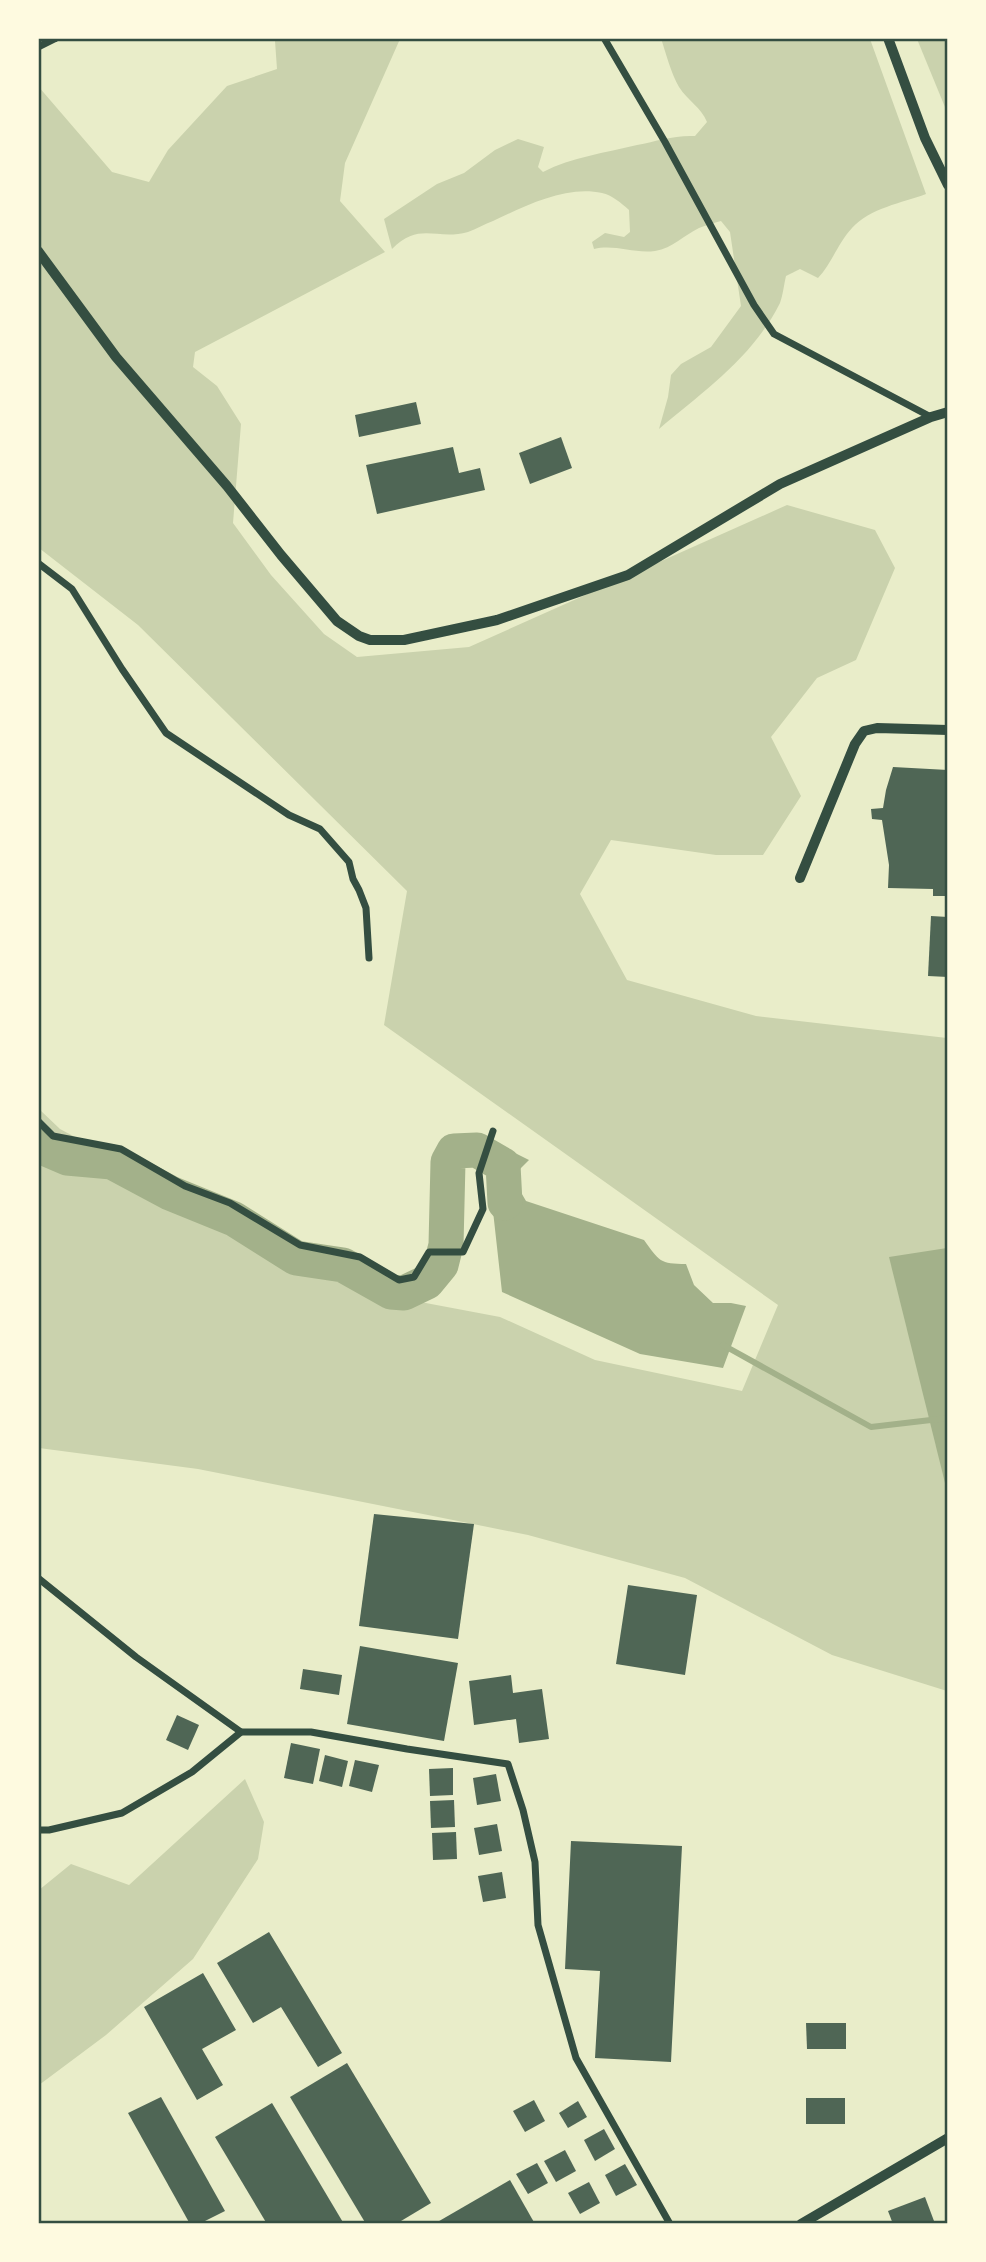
<svg xmlns="http://www.w3.org/2000/svg" width="986" height="2262" viewBox="0 0 986 2262" font-family="Roboto,sans-serif">
<style>
.green{fill:#cad2ad}
.water{fill:#a3b18a}
.lines{fill:none;stroke-linecap:round;stroke-linejoin:round}
.stream{stroke:#a3b18a;stroke-width:6}
.river{stroke:#a3b18a;stroke-width:35}
.building{fill:#4f6655}
.minor{stroke:#344e41;stroke-width:7}
.tertiary{stroke:#344e41;stroke-width:10}
.neatline{fill:none;stroke:#344e41;stroke-width:2.5}
</style>
<rect width="100%" height="100%" fill="#e9edc9"/>
<!-- green -->
<g class="green">
<path d="M 661,38 L 870,39 L 926,194 C 902,203 870,208 852,228 C 838,243 832,263 818,278 L 800,269 L 786,276 C 784,284 783,295 780,303 C 753,357 704,391 659,429 L 668,397 L 671,375 L 681,364 L 711,347 L 741,306 L 730,232 L 721,221 C 714,223 706,225 699,228 C 684,235 673,248 655,251 C 634,254 615,244 594,249 L 592,242 L 605,233 L 624,237 L 630,232 L 629,210 C 621,203 612,195 602,193 C 566,185 525,206 493,221 C 485,224 476,229 468,232 C 436,241 420,221 392,249 L 384,219 L 437,184 L 464,173 L 495,150 L 518,139 L 544,147 L 538,167 L 543,172 C 572,157 605,153 637,145 C 657,141 674,135 695,136 L 707,122 C 701,107 688,101 679,87 C 671,73 666,54 661,38 Z"/>
<polygon points="255,39 400,39 345,163 340,201 385,252 195,352 193,367 217,386 241,424 233,523 271,575 324,634 357,657 469,647 787,505 875,530 895,568 856,660 817,678 771,737 801,796 763,855 716,855 611,840 580,894 627,980 756,1016 947,1038 947,1691 832,1655 685,1578 528,1535 198,1469 39,1448 39,1109 60,1129 302,1258 394,1297 500,1317 595,1360 742,1391 778,1305 384,1025 407,891 138,625 39,548 38,86 112,172 149,182 168,150 227,86 277,69 275,41"/>
<polygon points="917,39 947,39 947,112"/>
<polygon points="245,1779 264,1822 258,1859 193,1959 106,2035 39,2085 39,1890 71,1864 129,1885"/>
</g>
<!-- water -->
<g class="water">
<path d="M 497,1144 L 529,1160 L 512,1177 L 526,1201 L 644,1240 C 659,1261 660,1264 686,1264 L 694,1285 L 713,1303 L 731,1303 L 746,1306 L 723,1368 L 640,1354 L 502,1292 L 489,1175 Z"/>
<polygon points="947,1248 948,1248 947,1491 889,1257"/>
</g>
<g class="lines">
<!-- stream -->
<polyline class="stream" points="723,1345 871,1427 948,1418"/>
<!-- river -->
<polyline class="river" points="38,1141 46,1149 67,1158 112,1162 170,1193 234,1219 296,1258 343,1265 391,1292 404,1293 427,1282 441,1265 446,1245 448,1162 454,1151 477,1150 503,1165 505,1203"/>
</g>
<!-- building -->
<g class="building">
<polygon points="416,402 421,424 359,437 355,415"/>
<polygon points="561,437 572,468 530,484 519,453"/>
<polygon points="453,447 459,473 480,468 485,490 377,514 366,465"/>
<polygon points="893,767 948,770 948,896 933,896 933,889 888,888 889,865 882,820 872,819 871,809 883,808 886,790"/>
<polygon points="931,916 948,917 948,977 928,976"/>
<polygon points="374,1514 474,1524 458,1639 359,1626"/>
<polygon points="628,1585 697,1595 685,1675 616,1664"/>
<polygon points="360,1646 458,1663 444,1741 347,1724"/>
<polygon points="303,1669 342,1675 339,1695 300,1689"/>
<polygon points="511,1675 513,1693 542,1689 549,1739 519,1743 516,1719 474,1725 469,1681"/>
<polygon points="177,1715 199,1725 188,1750 166,1740"/>
<polygon points="291,1743 320,1749 313,1784 284,1778"/>
<polygon points="325,1755 348,1761 342,1787 319,1781"/>
<polygon points="355,1760 379,1765 372,1792 349,1786"/>
<polygon points="453,1768 453,1795 430,1796 429,1769"/>
<polygon points="496,1774 501,1801 477,1805 473,1778"/>
<polygon points="454,1800 455,1827 431,1828 430,1801"/>
<polygon points="497,1824 502,1851 479,1855 474,1828"/>
<polygon points="456,1832 457,1859 433,1860 432,1833"/>
<polygon points="571,1841 682,1846 671,2062 595,2058 600,1971 565,1969"/>
<polygon points="502,1872 506,1898 483,1902 478,1876"/>
<polygon points="269,1932 342,2053 318,2067 281,2007 253,2023 217,1963"/>
<polygon points="203,1973 236,2030 202,2049 223,2085 197,2100 144,2007"/>
<polygon points="806,2023 846,2023 846,2049 807,2049"/>
<polygon points="347,2063 431,2203 396,2224 366,2224 290,2097"/>
<polygon points="161,2097 225,2211 199,2224 190,2224 128,2113"/>
<rect x="806" y="2098" width="39" height="26"/>
<polygon points="534,2100 545,2121 525,2132 513,2111"/>
<polygon points="578,2101 587,2117 568,2128 559,2113"/>
<polygon points="272,2103 344,2224 267,2224 215,2137"/>
<polygon points="604,2129 615,2149 595,2161 584,2140"/>
<polygon points="565,2150 576,2171 556,2182 544,2161"/>
<polygon points="537,2163 548,2183 528,2194 516,2174"/>
<polygon points="625,2164 637,2185 616,2196 605,2175"/>
<polygon points="510,2180 535,2224 434,2224"/>
<polygon points="589,2182 600,2203 580,2214 568,2193"/>
<polygon points="925,2197 934,2221 929,2224 893,2224 888,2211"/>
</g>
<g class="lines">
<!-- minor -->
<g class="minor">
<polyline points="604,38 665,142 754,305 774,334 931,417"/>
<polyline points="38,47 56,38"/>
<polyline points="38,563 72,589 122,669 166,733 289,815 320,829 349,862 353,879 359,890 366,908 369,958"/>
<polyline points="38,1121 53,1136 121,1149 185,1186 230,1203 300,1245 360,1257 399,1280 414,1277 429,1252 463,1252 483,1209 479,1173 493,1131"/>
<polyline points="38,1578 136,1657 241,1732"/>
<polyline points="38,1830 49,1830 122,1813 192,1772 241,1732 311,1732 407,1749 508,1764 523,1810 535,1862 538,1925 576,2058 670,2224"/>
</g>
<!-- tertiary -->
<g class="tertiary">
<polyline points="888,38 925,138 948,185"/>
<polyline points="38,251 116,357 227,486 281,555 337,621 359,636 370,640 404,640 497,620 628,575 780,484 931,417 948,412"/>
<polyline points="800,878 855,744 864,731 877,728 948,730"/>
<polyline points="801,2224 948,2138"/>
</g>
</g>
<!-- border -->
<rect width="986" height="2262" fill="none" stroke="#fefae0" stroke-width="80"/>
<rect x="40" y="40" width="906" height="2182" class="neatline"/>
</svg>
